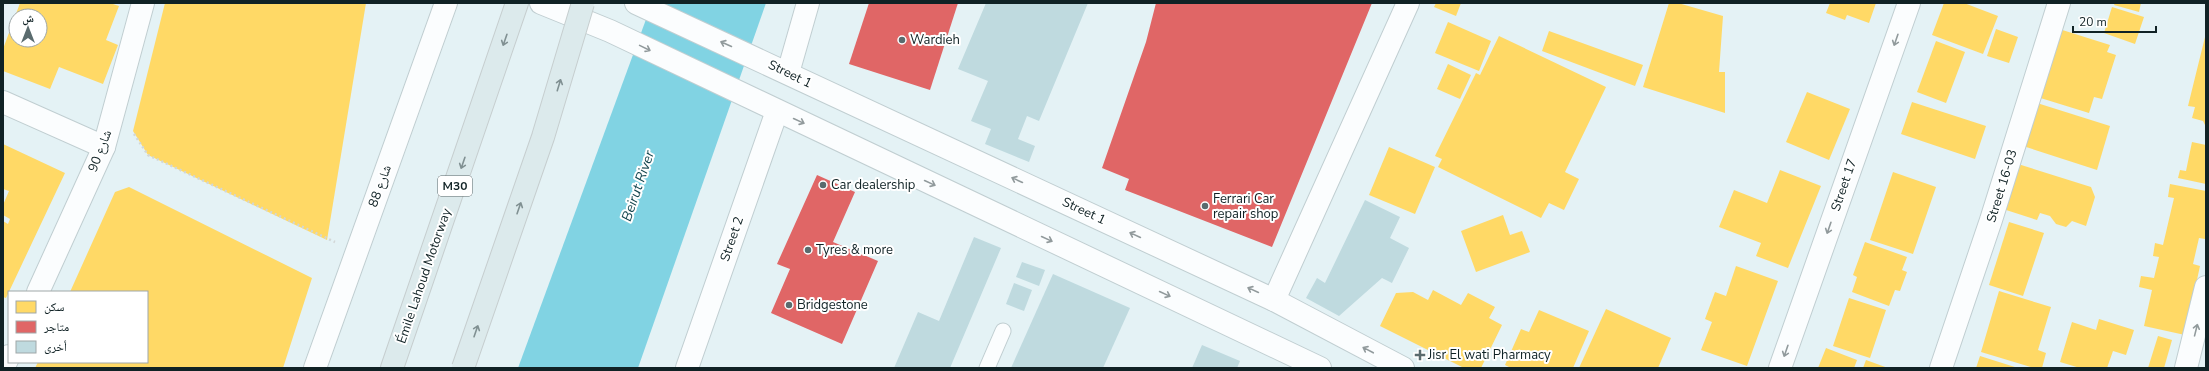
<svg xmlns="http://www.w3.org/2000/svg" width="2209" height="371" viewBox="0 0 2209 371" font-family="'Nunito Sans','Noto Naskh Arabic',sans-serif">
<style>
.water{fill:#81d3e3}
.homes{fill:#ffd966;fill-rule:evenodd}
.shops{fill:#e06666}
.building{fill:#bfdadf}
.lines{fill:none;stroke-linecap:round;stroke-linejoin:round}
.service-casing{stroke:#c0ced1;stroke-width:17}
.minor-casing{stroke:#c0ced1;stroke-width:24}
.tertiary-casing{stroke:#c0ced1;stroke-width:24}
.secondary-casing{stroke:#c0ced1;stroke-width:24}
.motorway-casing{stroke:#c6cecf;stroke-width:24}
.path{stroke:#d2d7d7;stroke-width:2.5;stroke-dasharray:2 3;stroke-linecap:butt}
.service{stroke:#fbfdfe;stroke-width:15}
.minor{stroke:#fbfdfe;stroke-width:22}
.tertiary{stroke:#fbfdfe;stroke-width:22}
.secondary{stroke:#fbfdfe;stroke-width:22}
.motorway{stroke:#dceaec;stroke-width:22}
.motorway-bridge-casing{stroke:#c6cecf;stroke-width:24;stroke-linecap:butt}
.motorway-bridge{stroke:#dceaec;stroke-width:22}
.oneway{stroke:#809092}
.oneway2{stroke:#919a9c}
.poi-dot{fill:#5a6b6e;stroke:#fff;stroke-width:1.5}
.labels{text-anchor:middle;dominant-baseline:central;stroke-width:4;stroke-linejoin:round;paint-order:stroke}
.shield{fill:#fff;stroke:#586466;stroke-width:1}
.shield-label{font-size:12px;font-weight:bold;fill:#102225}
.poi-label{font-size:13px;fill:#102225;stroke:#fff;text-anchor:start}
.street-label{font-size:13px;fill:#102225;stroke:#fff}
.water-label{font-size:14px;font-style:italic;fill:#14464f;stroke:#fff}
</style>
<rect width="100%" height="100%" fill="#e4f2f5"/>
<!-- water -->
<polygon class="water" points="652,3 766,3 638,368 518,368"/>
<!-- homes -->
<g class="homes">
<path d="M 20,3 L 110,3 L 119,6 L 106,40 L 118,45 L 103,84 L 59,67 L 50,89 L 3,71 L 3,49 ZM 16,16 L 40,16 L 40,40 L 16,40 Z"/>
<polygon points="165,3 366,3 327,240 148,155 133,131"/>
<polygon points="1436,3 1461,3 1456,16 1434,7"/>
<polygon points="1669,3 1678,3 1723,16 1719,72 1725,72 1725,113 1643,87"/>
<polygon points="1830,3 1876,3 1869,23 1847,15 1845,20 1826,13"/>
<polygon points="1944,3 1964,3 1998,16 1983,54 1932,35"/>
<polygon points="2115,3 2141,3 2139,12 2114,5"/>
<polygon points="2112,7 2144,17 2135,44 2104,33"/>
<polygon points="1448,22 1491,41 1479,71 1435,53"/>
<polygon points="2056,28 2110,45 2107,52 2116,55 2102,99 2094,97 2089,113 2034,96"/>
<polygon points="1996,29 2018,37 2009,63 1987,56"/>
<polygon points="1549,31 1643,65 1635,86 1542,51"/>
<polygon points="1499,36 1606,87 1565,172 1579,179 1564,210 1549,203 1541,218 1438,167 1442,159 1435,156 1476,73 1480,75"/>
<polygon points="2205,37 2206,37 2206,127 2203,121 2192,118 2195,107 2188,106"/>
<polygon points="1936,41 1965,52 1946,103 1917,92"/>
<polygon points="1448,64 1471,75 1460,99 1437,89"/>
<polygon points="1807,92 1850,109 1829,160 1786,142"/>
<polygon points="1912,102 1986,126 1975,159 1901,134"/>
<polygon points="2037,103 2110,126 2097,170 2023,146"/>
<polygon points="2192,142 2206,145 2206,184 2178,178 2180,170 2186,171"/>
<polygon points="3,144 65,173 6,298 3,297 3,221 8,224 10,219 3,215 3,205 9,191 3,189"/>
<polygon points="1389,147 1435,167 1415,214 1369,195"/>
<polygon points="2018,164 2091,187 2095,197 2086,226 2072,221 2066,227 2056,224 2050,216 2040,213 2037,220 2003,209"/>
<polygon points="1780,170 1821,186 1788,268 1756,256 1761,243 1719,227 1734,190 1767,203"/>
<polygon points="1893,172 1936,187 1913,254 1870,240"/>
<polygon points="2170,184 2206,191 2206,233 2205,239 2199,238 2193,264 2200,266 2185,335 2144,326 2152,290 2139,287 2141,276 2154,278 2159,257 2153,256 2155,243 2163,245 2174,198 2168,197"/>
<polygon points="129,187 312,278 283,368 35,368 38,362 147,362 147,292 70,292 115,192"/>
<polygon points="1503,215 1510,235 1522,231 1530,252 1476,272 1461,231"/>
<polygon points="2009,222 2044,233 2023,296 1989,285"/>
<polygon points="1865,242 1907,257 1902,270 1907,272 1900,291 1895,290 1889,306 1852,292 1857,277 1853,275"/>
<polygon points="1736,266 1778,281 1747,366 1701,350 1712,322 1705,319 1715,292 1726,296"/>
<polygon points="1433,290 1461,305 1468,293 1495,307 1489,318 1502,325 1481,368 1464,368 1380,326 1396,293 1413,292 1428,300"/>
<polygon points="1999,291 2051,307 2038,350 2046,353 2042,368 2034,368 1981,352"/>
<polygon points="1849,298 1886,310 1870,358 1833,346"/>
<polygon points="1606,309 1671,338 1658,368 1579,368"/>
<polygon points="1539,310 1589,331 1573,368 1511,368 1505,365 1521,329 1529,332"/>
<polygon points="2099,319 2134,330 2126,355 2113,351 2107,368 2080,368 2060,362 2072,322 2096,330"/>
<polygon points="2158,336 2172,340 2164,368 2148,368"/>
<polygon points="1826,348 1857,360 1854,368 1818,368"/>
<polygon points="1980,356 2018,368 1976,368"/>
<polygon points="1866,360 1888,368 1863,368"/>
</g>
<!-- shops -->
<g class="shops">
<polygon points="869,3 958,3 930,90 849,64"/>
<polygon points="1156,3 1372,3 1272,247 1125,190 1129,179 1102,168 1146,42"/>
<polygon points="817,175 855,192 833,242 878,261 842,344 771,313 790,269 777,264"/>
</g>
<!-- building -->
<g class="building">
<polygon points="986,3 1088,3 1039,121 1027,116 1018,139 1035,146 1029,162 985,144 991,129 971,121 988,81 958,69"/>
<polygon points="1365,200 1400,217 1390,238 1409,248 1392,283 1382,278 1339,316 1306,298 1317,278 1325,283"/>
<polygon points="974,237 1001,248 950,368 894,368 918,312 939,321"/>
<polygon points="1022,262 1045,270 1039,286 1016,277"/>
<polygon points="1053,274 1130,308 1103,368 1011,368"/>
<polygon points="1014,283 1032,290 1024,311 1006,304"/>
<polygon points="1202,345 1240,361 1237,368 1192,368"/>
</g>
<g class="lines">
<!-- service casing -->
<g class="service-casing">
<polyline id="service" points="987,368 1003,331"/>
</g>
<!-- minor casing -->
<g class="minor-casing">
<g id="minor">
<polyline points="3,102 104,147"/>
<polyline points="38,292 104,147 143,3"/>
<polyline points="1274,300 1408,3"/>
<polyline points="3,368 9,356"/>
<polyline points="687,368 777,111"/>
<polyline points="1941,368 1991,220 2059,3"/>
</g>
</g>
<!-- tertiary casing -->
<g class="tertiary-casing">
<g id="tertiary">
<polyline points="788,73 808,3"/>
<polyline points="315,368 446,3"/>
<polyline points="1780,368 1909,3"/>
<polyline points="2186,368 2206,287"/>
</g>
</g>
<!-- secondary casing -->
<g class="secondary-casing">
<g id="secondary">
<polyline points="541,3 610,31 1320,368"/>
<polyline points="636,3 1274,300 1403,368"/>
</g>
</g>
<!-- motorway casing -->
<g class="motorway-casing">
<polyline id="motorway" points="392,368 517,3"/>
</g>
<!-- path -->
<polyline class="path" points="134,134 148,155 335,242"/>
<!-- service -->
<use href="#service" class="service"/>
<!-- minor -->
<use href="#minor" class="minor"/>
<!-- tertiary -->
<use href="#tertiary" class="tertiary"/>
<!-- secondary -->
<use href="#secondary" class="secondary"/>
<!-- motorway -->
<use href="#motorway" class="motorway"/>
<!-- motorway-bridge casing -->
<g class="motorway-bridge-casing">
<polyline id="motorway-bridge" points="463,368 543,137 583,3"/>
</g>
<!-- motorway-bridge -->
<use href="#motorway-bridge" class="motorway-bridge"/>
</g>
<!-- one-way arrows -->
<defs><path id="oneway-shaft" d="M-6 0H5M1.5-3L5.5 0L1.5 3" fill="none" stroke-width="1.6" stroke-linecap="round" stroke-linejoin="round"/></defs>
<g class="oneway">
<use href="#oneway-shaft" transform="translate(505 40) rotate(109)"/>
<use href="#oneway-shaft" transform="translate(559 85) rotate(-73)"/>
<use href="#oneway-shaft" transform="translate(463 163) rotate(109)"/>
<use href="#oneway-shaft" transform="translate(519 208) rotate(-71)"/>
<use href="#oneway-shaft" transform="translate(476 331) rotate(-71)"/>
</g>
<g class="oneway2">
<use href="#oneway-shaft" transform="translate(1896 40) rotate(109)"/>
<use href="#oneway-shaft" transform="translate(726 44) rotate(-156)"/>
<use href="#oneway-shaft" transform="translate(645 48) rotate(26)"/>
<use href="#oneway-shaft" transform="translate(799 121) rotate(25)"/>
<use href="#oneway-shaft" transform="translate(1017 180) rotate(-155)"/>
<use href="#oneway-shaft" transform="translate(930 183) rotate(25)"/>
<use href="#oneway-shaft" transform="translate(1829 228) rotate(109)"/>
<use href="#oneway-shaft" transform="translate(1135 235) rotate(-155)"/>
<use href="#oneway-shaft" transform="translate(1047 239) rotate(25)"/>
<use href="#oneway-shaft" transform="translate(1253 290) rotate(-155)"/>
<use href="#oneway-shaft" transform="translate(1165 294) rotate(25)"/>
<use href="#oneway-shaft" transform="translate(2196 330) rotate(-76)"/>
<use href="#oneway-shaft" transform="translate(1368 350) rotate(-152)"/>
<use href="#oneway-shaft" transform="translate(1786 351) rotate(109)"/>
</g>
<!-- markers -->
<g class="poi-dot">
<circle cx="902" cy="40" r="4"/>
<circle cx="823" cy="185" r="4"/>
<circle cx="1205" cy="206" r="4"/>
<circle cx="808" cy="250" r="4"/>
<circle cx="789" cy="305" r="4"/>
<path d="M1418 349h4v4h4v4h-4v4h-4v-4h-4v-4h4z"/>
</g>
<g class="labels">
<!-- shield labels -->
<rect class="shield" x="438" y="176" width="34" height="20" rx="3"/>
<g class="shield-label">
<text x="455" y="186">M30</text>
</g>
<!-- poi labels -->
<g class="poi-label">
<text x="910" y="40">Wardieh</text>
<text x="831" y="185">Car dealership</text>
<text x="1213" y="199">Ferrari Car<tspan x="1213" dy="15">repair shop</tspan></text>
<text x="816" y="250">Tyres &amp; more</text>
<text x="797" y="305">Bridgestone</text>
<text x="1428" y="355">Jisr El wati Pharmacy</text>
</g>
<!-- street labels -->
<g class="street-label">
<text transform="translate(790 74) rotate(26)">Street 1</text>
<text transform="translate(100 151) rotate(-69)">شارع 90</text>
<text transform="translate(1844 185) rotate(-71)">Street 17</text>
<text transform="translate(380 186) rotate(-70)">شارع 88</text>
<text transform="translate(2002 186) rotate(-73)">Street 16-03</text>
<text transform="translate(1084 211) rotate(25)">Street 1</text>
<text transform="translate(732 239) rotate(-71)">Street 2</text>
<text transform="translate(424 276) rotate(-71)">Émile Lahoud Motorway</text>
</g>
<!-- water labels -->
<g class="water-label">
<text transform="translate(638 186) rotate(-71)">Beirut River</text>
</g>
</g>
<!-- border -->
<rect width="2209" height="371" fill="none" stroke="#102225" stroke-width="8"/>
<!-- legend -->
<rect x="8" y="291" width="140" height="72" fill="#ffffff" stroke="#9fa7a8"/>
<rect x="16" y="301" width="20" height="12" fill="#ffd966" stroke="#9fa7a8"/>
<text x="44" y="311" font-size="12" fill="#102225">سكن</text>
<rect x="16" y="321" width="20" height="12" fill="#e06666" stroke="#9fa7a8"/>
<text x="44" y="331" font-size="12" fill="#102225">متاجر</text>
<rect x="16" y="341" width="20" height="12" fill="#bfdadf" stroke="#9fa7a8"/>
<text x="44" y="351" font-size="12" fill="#102225">أخرى</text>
<!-- north arrow -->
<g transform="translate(28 28)"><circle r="19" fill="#ffffff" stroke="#9fa7a8"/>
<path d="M0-3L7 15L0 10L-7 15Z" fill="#5a6b6e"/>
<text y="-6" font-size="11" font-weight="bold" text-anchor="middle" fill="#102225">ش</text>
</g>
<!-- scale -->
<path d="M2073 26v6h83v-6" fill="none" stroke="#102225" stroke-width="2"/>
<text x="2079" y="26" font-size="12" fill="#102225" stroke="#ffffff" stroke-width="3" paint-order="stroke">20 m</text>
</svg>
